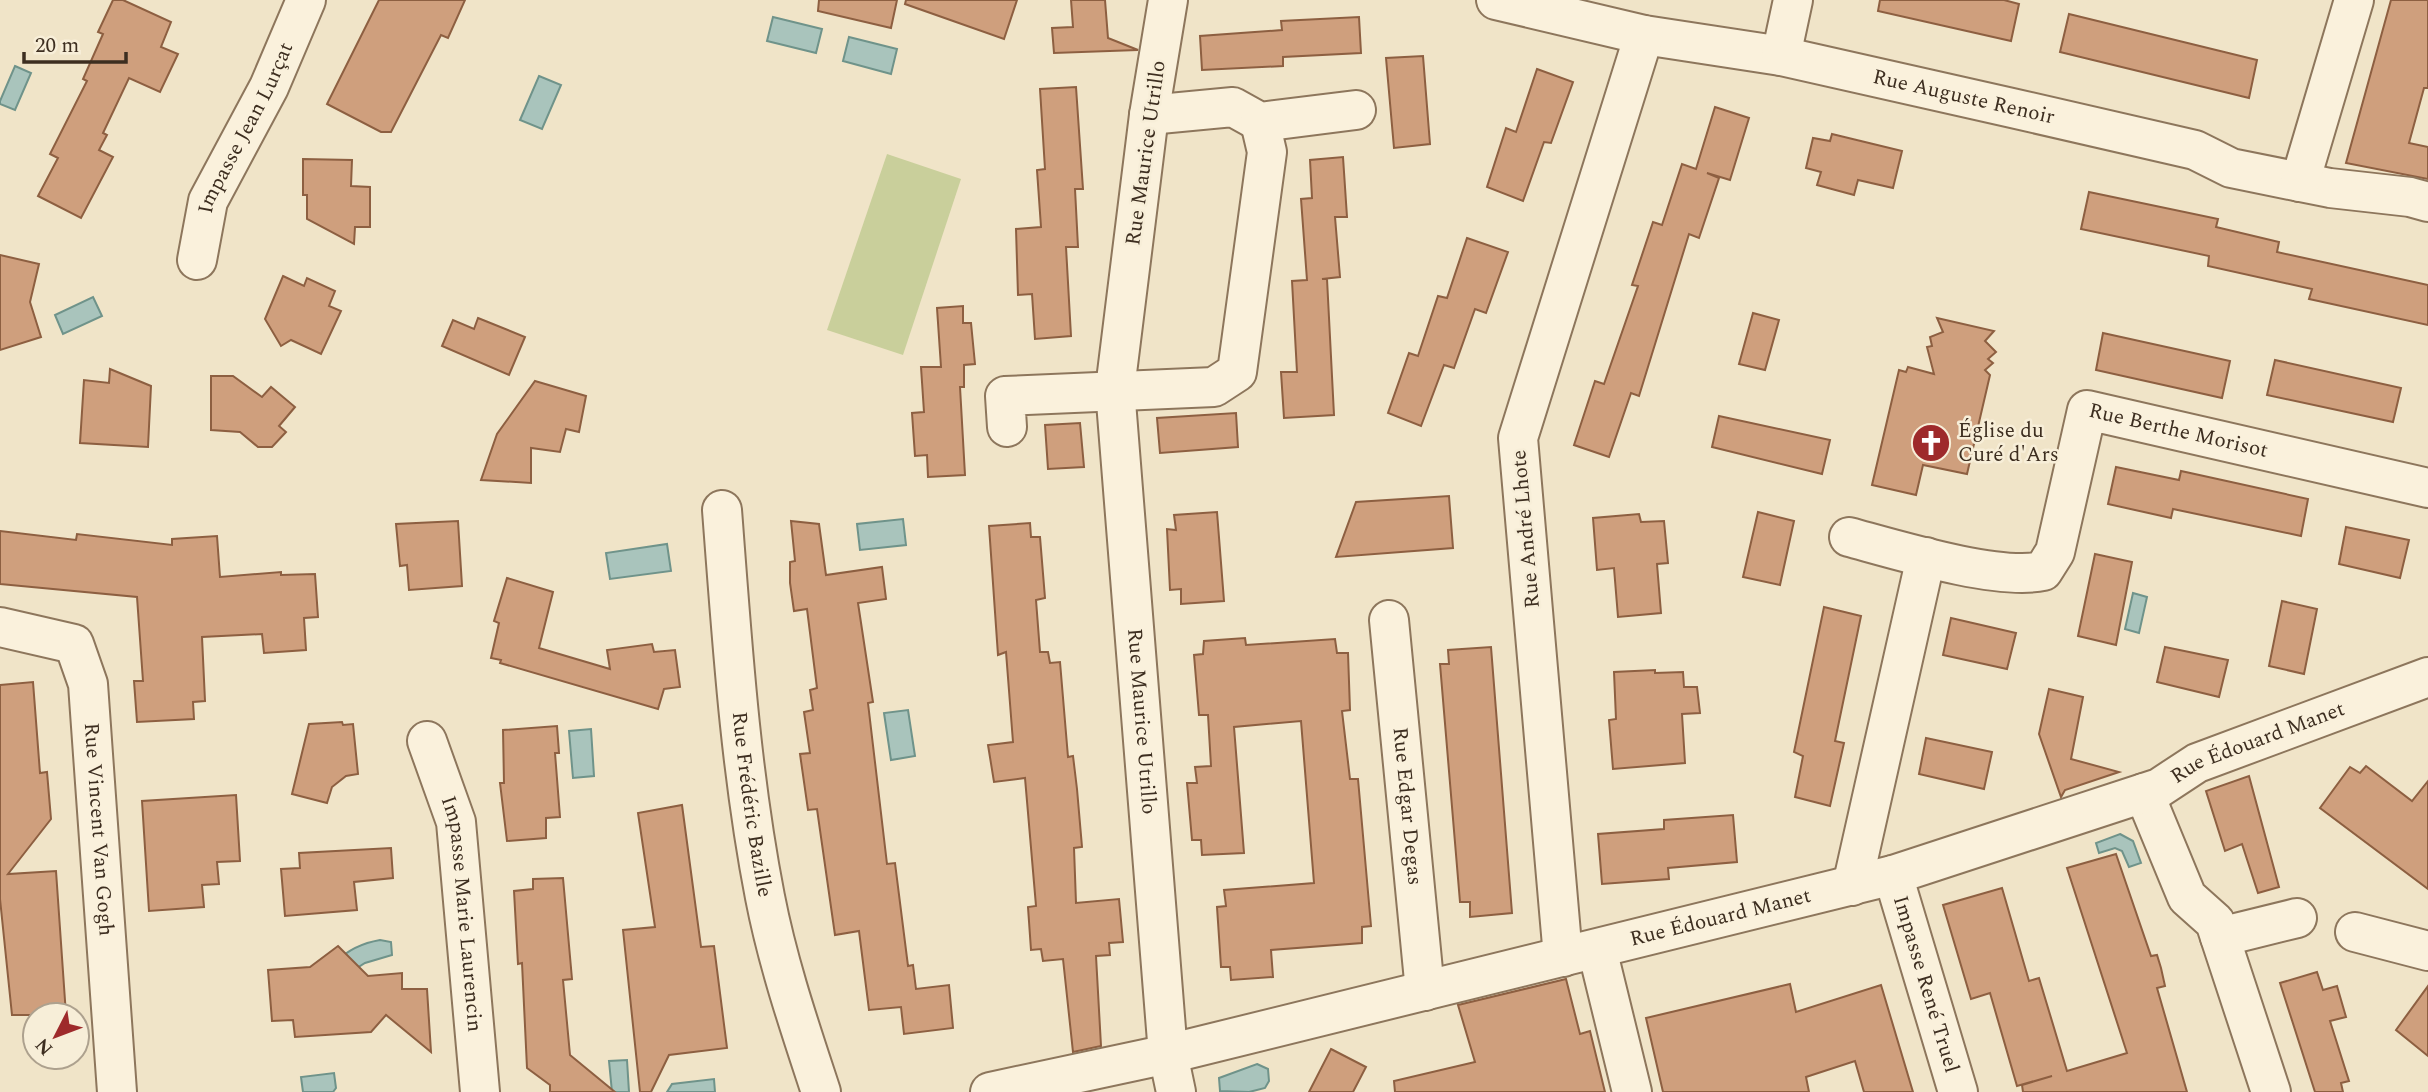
<svg xmlns="http://www.w3.org/2000/svg" width="2428" height="1092" viewBox="0 0 2428 1092" font-family="Spectral,serif">
<style>
.green{fill:#c9cf9b}
.water{fill:#a9c4bc;stroke:#6f938a;stroke-width:2}
.building{fill:#cf9f7d;stroke:#8d5f41;stroke-width:2}
.lines{fill:none;stroke-linecap:round;stroke-linejoin:round}
.minor-casing{stroke:#8d765c;stroke-width:42}
.minor{stroke:#faf1dc;stroke-width:38}
.labels{text-anchor:middle;dominant-baseline:central;stroke-width:5;stroke-linejoin:round;paint-order:stroke}
.street-label{font-size:21px;fill:#3d2e20;stroke:#f7eed8}
.poi-label{font-size:21px;fill:#3d2e20;stroke:#f7eed8;text-anchor:start}
</style>
<rect width="100%" height="100%" fill="#f0e4c8"/>
<!-- green -->
<polygon class="green" points="887,154 961,179 903,355 827,330"/>
<!-- water -->
<g class="water">
<polygon points="773,17 822,29 816,53 767,41"/>
<polygon points="849,37 897,49 891,74 843,61"/>
<polygon points="15,66 31,73 15,110 0,104 0,101"/>
<polygon points="539,76 561,85 542,129 520,120"/>
<polygon points="93,297 102,316 63,334 55,315"/>
<polygon points="903,519 906,545 860,550 857,524"/>
<polygon points="667,544 671,571 610,579 606,553"/>
<polygon points="2133,593 2147,597 2139,633 2125,629"/>
<polygon points="908,710 915,756 891,760 884,713"/>
<polygon points="591,729 594,776 573,778 569,731"/>
<polygon points="2120,834 2133,841 2141,863 2129,867 2122,851 2115,848 2099,853 2096,843"/>
<path d="M 380,940 L 391,942 L 392,955 L 365,963 L 349,973 L 337,961 C 349,949 363,943 380,940 Z"/>
<polygon points="627,1060 629,1092 612,1092 609,1061"/>
<polygon points="1257,1064 1268,1069 1269,1081 1265,1088 1249,1092 1220,1091 1219,1078"/>
<polygon points="334,1073 336,1088 333,1092 303,1092 301,1077"/>
<polygon points="714,1079 715,1092 667,1092 672,1084"/>
</g>
<!-- building -->
<g class="building">
<polygon points="113,0 123,0 171,22 161,47 178,54 160,92 129,78 103,133 107,135 99,150 113,157 81,218 38,196 58,158 50,154 87,81 83,79 103,34 98,32"/>
<polygon points="379,0 465,0 448,38 441,35 391,132 381,132 327,104"/>
<polygon points="819,0 897,0 891,28 818,11"/>
<polygon points="906,0 1017,0 1004,39 905,4"/>
<polygon points="1071,0 1105,0 1108,38 1138,50 1054,53 1052,28 1073,27"/>
<polygon points="1880,0 2004,0 2019,4 2011,41 1878,11"/>
<polygon points="2391,0 2428,0 2428,88 2424,88 2409,143 2428,147 2428,179 2346,163"/>
<polygon points="2069,14 2257,60 2249,98 2060,52"/>
<polygon points="1359,17 1361,53 1283,57 1283,66 1202,70 1200,36 1282,30 1281,21"/>
<polygon points="1423,56 1430,144 1394,148 1386,58"/>
<polygon points="1537,69 1573,82 1551,143 1544,142 1523,201 1487,187 1506,128 1516,132"/>
<polygon points="1076,87 1083,189 1075,189 1078,247 1066,247 1071,336 1035,339 1032,294 1018,295 1016,229 1041,227 1037,170 1045,169 1040,89"/>
<polygon points="1715,107 1749,118 1730,180 1707,173 1719,178 1699,238 1689,234 1639,396 1631,393 1609,457 1574,445 1595,381 1604,384 1638,286 1632,285 1653,222 1662,225 1682,164 1696,169"/>
<polygon points="1832,134 1902,151 1893,188 1858,180 1854,195 1817,185 1821,172 1806,168 1813,138 1830,141"/>
<polygon points="1343,157 1347,217 1335,217 1340,277 1322,279 1327,279 1334,415 1284,418 1281,372 1297,372 1292,281 1307,280 1301,199 1312,198 1310,160"/>
<polygon points="303,159 352,160 351,186 370,187 370,227 355,227 354,244 307,219 307,195 303,195"/>
<polygon points="2089,192 2218,219 2216,227 2279,242 2277,252 2428,285 2428,325 2309,299 2312,289 2208,266 2209,256 2081,229"/>
<polygon points="1467,238 1508,252 1486,313 1475,309 1454,368 1444,365 1421,426 1388,413 1409,353 1418,356 1438,296 1447,298"/>
<polygon points="0,255 39,264 30,302 41,337 0,350"/>
<polygon points="283,276 304,286 307,278 335,291 329,306 341,311 321,354 291,340 281,346 265,319"/>
<polygon points="963,306 963,323 971,323 975,364 964,365 964,387 960,387 965,475 928,477 927,455 915,456 912,413 924,412 921,367 941,367 937,308"/>
<polygon points="1753,313 1779,320 1765,370 1739,364"/>
<polygon points="478,318 525,337 509,375 442,346 453,320 474,329"/>
<polygon points="1937,318 1994,331 1985,341 1996,352 1988,359 1993,363 1985,370 1990,375 1967,474 1923,465 1916,495 1872,485 1899,370 1906,372 1908,367 1934,374 1927,347 1932,346 1930,337 1943,332"/>
<polygon points="2103,333 2230,361 2222,398 2096,370"/>
<polygon points="2275,360 2401,388 2393,422 2267,395"/>
<polygon points="110,369 151,386 148,447 80,443 84,380 109,383"/>
<polygon points="211,376 233,376 262,397 271,387 295,407 279,426 286,432 272,447 258,447 240,432 211,430"/>
<polygon points="535,381 586,396 579,432 566,429 560,452 531,448 531,483 481,480 497,434"/>
<polygon points="1236,413 1238,447 1160,453 1157,418"/>
<polygon points="1719,416 1830,440 1822,474 1712,447"/>
<polygon points="1080,423 1084,467 1048,469 1045,425"/>
<polygon points="2116,467 2179,480 2181,471 2308,499 2301,536 2173,509 2171,518 2108,504"/>
<polygon points="1449,496 1453,548 1336,557 1356,502"/>
<polygon points="1217,512 1224,601 1181,604 1181,589 1170,590 1167,529 1176,530 1174,515"/>
<polygon points="1758,512 1794,521 1780,585 1743,577"/>
<polygon points="1639,514 1641,522 1664,521 1668,563 1657,564 1661,613 1618,617 1614,568 1597,570 1593,518"/>
<polygon points="458,521 462,586 409,590 407,565 400,566 396,524"/>
<polygon points="791,521 819,524 826,575 882,567 886,599 858,603 873,702 868,703 887,864 895,863 908,966 913,965 916,989 949,985 953,1028 904,1034 901,1007 869,1010 859,931 835,935 817,809 808,810 800,754 810,753 804,712 813,710 810,690 817,688 807,609 794,611 790,583 790,562 795,561"/>
<polygon points="1030,523 1031,537 1040,537 1045,598 1036,600 1040,652 1048,652 1050,663 1060,662 1068,757 1073,756 1077,789 1082,847 1074,848 1076,903 1119,899 1123,942 1109,943 1110,955 1096,956 1101,1046 1073,1052 1063,959 1043,961 1041,949 1031,950 1028,907 1036,906 1025,778 994,782 988,745 1013,742 1006,652 998,655 989,526"/>
<polygon points="2346,527 2409,540 2400,578 2339,564"/>
<polygon points="0,531 76,540 77,534 172,545 172,539 217,536 220,577 281,572 281,575 315,574 318,617 304,618 306,650 264,653 262,634 202,637 205,701 193,702 194,719 137,722 134,681 143,681 137,597 0,584"/>
<polygon points="2095,554 2132,562 2116,645 2078,636"/>
<polygon points="507,578 553,592 539,648 610,669 607,650 652,644 654,652 675,650 680,687 664,689 658,709 500,663 501,660 491,658 499,623 494,621"/>
<polygon points="2282,601 2317,609 2304,674 2269,666"/>
<polygon points="1824,607 1861,616 1835,741 1844,743 1830,806 1795,797 1803,756 1794,752"/>
<polygon points="1951,618 2016,633 2007,669 1943,655"/>
<polygon points="1245,638 1246,645 1335,639 1337,653 1348,653 1350,710 1342,711 1350,779 1358,779 1371,926 1362,927 1362,943 1271,950 1273,977 1231,980 1230,967 1221,967 1217,907 1226,906 1224,890 1314,883 1301,721 1234,727 1244,853 1202,855 1201,840 1192,840 1187,783 1197,783 1195,767 1211,766 1208,715 1199,715 1194,655 1203,654 1204,641"/>
<polygon points="1491,647 1512,913 1470,917 1470,902 1460,902 1440,664 1449,664 1448,650"/>
<polygon points="2165,647 2228,660 2219,697 2157,682"/>
<polygon points="1655,670 1655,673 1683,672 1684,687 1697,687 1700,713 1682,714 1685,763 1613,769 1609,720 1616,719 1614,672"/>
<polygon points="33,682 40,773 47,772 51,819 8,874 56,871 66,1015 12,1015 0,899 0,685"/>
<polygon points="2049,689 2083,697 2071,759 2119,772 2065,790 2061,797 2039,734"/>
<polygon points="342,722 343,725 353,724 358,774 346,776 332,787 327,803 292,794 309,724"/>
<polygon points="557,726 559,753 555,753 560,817 546,818 546,838 507,841 500,783 504,783 503,730"/>
<polygon points="1926,738 1992,752 1984,789 1919,774"/>
<polygon points="2366,766 2412,801 2428,781 2428,889 2320,808 2350,767 2360,773"/>
<polygon points="2249,776 2279,887 2258,893 2242,844 2225,851 2206,791"/>
<polygon points="236,795 240,861 217,862 219,884 202,885 204,907 149,911 142,801"/>
<polygon points="682,805 701,947 714,946 727,1048 669,1055 651,1092 640,1092 623,930 655,927 638,813"/>
<polygon points="1733,815 1737,862 1668,868 1669,879 1602,884 1598,834 1664,829 1664,820"/>
<polygon points="391,848 393,878 354,882 357,910 285,916 281,869 300,868 299,853"/>
<polygon points="2116,854 2151,956 2157,955 2161,968 2165,986 2157,988 2187,1092 2023,1092 2022,1085 2052,1076 2017,1086 1990,993 1971,999 1943,905 2002,888 2029,981 2039,978 2067,1071 2127,1053 2067,868"/>
<polygon points="563,878 572,979 563,980 570,1055 615,1092 550,1092 550,1085 527,1068 522,963 518,964 514,891 533,889 533,879"/>
<polygon points="338,946 368,976 402,973 402,989 427,989 431,1052 386,1015 371,1032 295,1037 293,1020 272,1021 268,970 310,967"/>
<polygon points="2317,972 2323,990 2337,986 2346,1017 2330,1021 2349,1081 2341,1083 2343,1092 2315,1092 2280,983"/>
<polygon points="1566,979 1580,1034 1590,1031 1605,1092 1395,1092 1394,1081 1475,1062 1458,1005"/>
<polygon points="1790,984 1796,1012 1881,985 1913,1092 1864,1092 1855,1061 1806,1077 1809,1092 1663,1092 1646,1018"/>
<polygon points="2428,986 2428,1056 2396,1030"/>
<polygon points="1331,1049 1366,1067 1353,1092 1309,1092"/>
</g>
<g class="lines">
<!-- minor casing -->
<g class="minor-casing">
<g id="minor">
<path id="s1" d="M 1168,0 L 1149,115 L 1115,389 L 1168,1054 L 1176,1092"/>
<path id="s2" d="M 1496,0 L 1644,35 L 1781,56 L 2012,108 L 2195,150 L 2231,168 L 2330,188 L 2410,197 L 2428,202"/>
<polyline points="1781,56 1793,0"/>
<polyline points="1149,115 1233,107 1260,122 1356,110"/>
<polyline points="2300,182 2354,0"/>
<path id="s3" d="M 197,260 L 208,201 L 269,87 L 306,0"/>
<polyline points="1007,427 1005,396 1214,387 1237,372 1267,152 1260,122"/>
<path id="s4" d="M 722,510 C 732,640 740,769 765,897 C 778,964 800,1028 821,1092"/>
<path id="s5" d="M 1849,537 C 1897,550 1998,581 2043,571 L 2055,552 L 2087,410 L 2428,488"/>
<path id="s6" d="M 1389,620 L 1425,991"/>
<path id="s7" d="M 0,627 L 74,644 L 88,684 L 117,1092"/>
<path id="s8" d="M 427,741 L 456,822 L 480,1092"/>
<polyline points="2144,793 2187,897 2215,922 2271,1092"/>
<path id="s9" d="M 1893,875 L 1958,1092"/>
<polyline points="1852,886 1926,557"/>
<polyline points="2355,932 2428,951"/>
<polyline points="2220,937 2297,918"/>
<polyline points="1597,949 1632,1092"/>
<polyline points="1563,957 1518,438 1644,35"/>
<path id="s10" d="M 990,1092 L 1168,1054 L 1893,875 L 2159,788 L 2197,763 L 2428,677"/>
</g>
</g>
<!-- minor -->
<use href="#minor" class="minor"/>
</g>
<!-- icons -->
<defs>
<g id="church-disc" transform="scale(2.0125)"><circle r="9.5" fill="#9e2a2b" stroke="#f7eed8"/><path d="M-1.2-6h2.4v3.5h3.3v2.4h-3.3V6h-2.4V-.1h-3.3v-2.4h3.3Z" fill="#fff"/></g>
</defs>
<g fill-rule="evenodd">
<use href="#church-disc" x="1931" y="443"/>
</g>
<g class="labels">
<!-- street labels -->
<g class="street-label">
<text stroke="none"><textPath href="#s2" startOffset="478">Rue Auguste Renoir</textPath></text>
<text stroke="none"><textPath href="#s3" startOffset="142">Impasse Jean Lurçat</textPath></text>
<text transform="translate(1146 153) rotate(-82)">Rue Maurice Utrillo</text>
<text stroke="none"><textPath href="#s5" startOffset="460">Rue Berthe Morisot</textPath></text>
<text transform="translate(1526 529) rotate(-95)">Rue André Lhote</text>
<text stroke="none"><textPath href="#s1" startOffset="726">Rue Maurice Utrillo</textPath></text>
<text stroke="none"><textPath href="#s10" startOffset="1318">Rue Édouard Manet</textPath></text>
<text stroke="none"><textPath href="#s4" startOffset="296">Rue Frédéric Bazille</textPath></text>
<text stroke="none"><textPath href="#s6" startOffset="187">Rue Edgar Degas</textPath></text>
<text stroke="none"><textPath href="#s7" startOffset="264">Rue Vincent Van Gogh</textPath></text>
<text stroke="none"><textPath href="#s8" startOffset="178">Impasse Marie Laurencin</textPath></text>
<text stroke="none"><textPath href="#s10" startOffset="751">Rue Édouard Manet</textPath></text>
<text stroke="none"><textPath href="#s9" startOffset="114">Impasse René Truel</textPath></text>
</g>
<!-- poi labels -->
<g class="poi-label">
<text x="1958" y="431">Église du<tspan x="1958" dy="24">Curé d'Ars</tspan></text>
</g>
</g>
<!-- north arrow -->
<g transform="translate(56 1036) rotate(228)"><circle r="33" fill="#f7eed8" stroke="#ada18e" stroke-width="2"/>
<path d="M0-5L12 26L0 18L-12 26Z" fill="#9e2a2b"/>
<text y="-10" font-size="19" font-weight="bold" text-anchor="middle" fill="#3d2e20">N</text>
</g>
<!-- scale -->
<path d="M24 52v10h102v-10" fill="none" stroke="#3d2e20" stroke-width="3.5"/>
<text x="35" y="52" font-size="21" fill="#3d2e20" stroke="#f7eed8" stroke-width="5" paint-order="stroke">20 m</text>
</svg>
